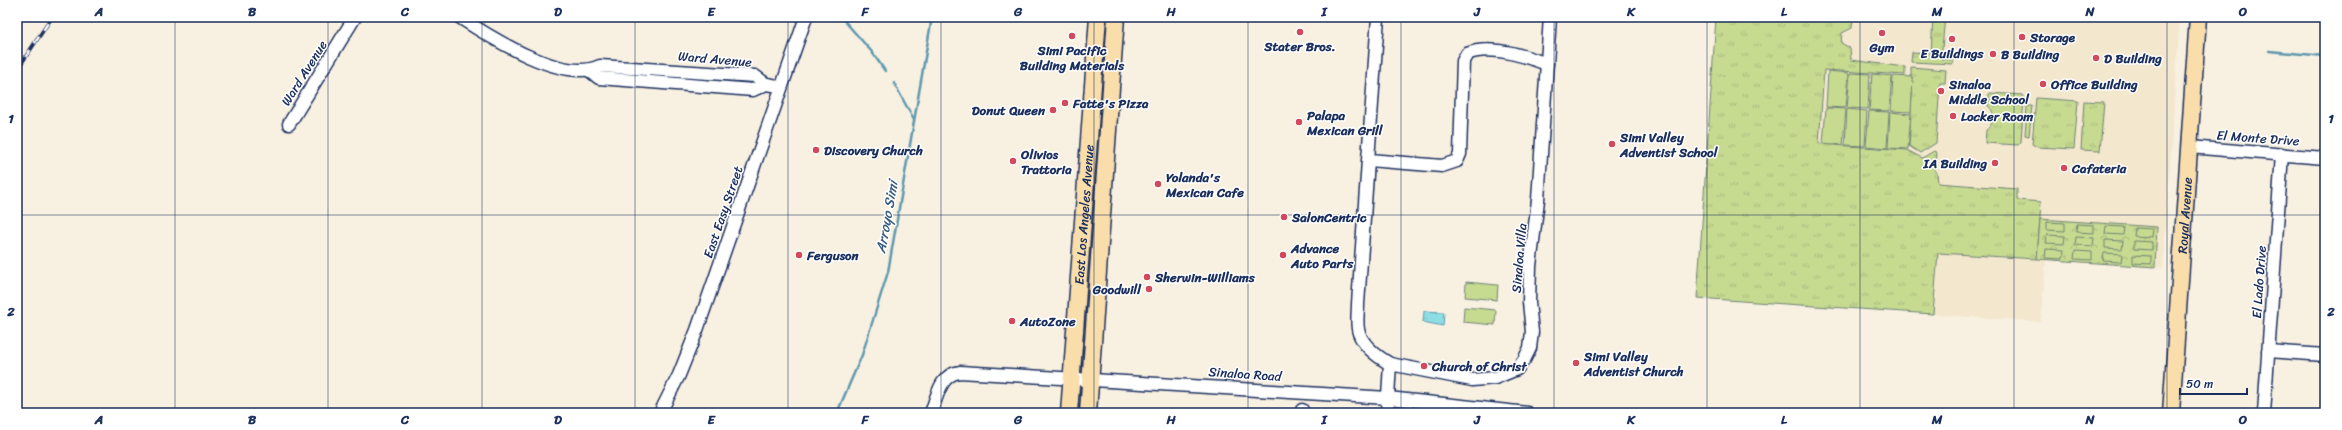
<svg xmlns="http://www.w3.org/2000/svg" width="2342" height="430" viewBox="0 0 2342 430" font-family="Sriracha,sans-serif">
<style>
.built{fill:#f3e7ce}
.grass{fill:url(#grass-tufts);stroke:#708477}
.forest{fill:url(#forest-crowns);stroke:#708477}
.garden{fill:#c6da90;stroke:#708477}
.water{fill:url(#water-ripples);stroke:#5f98ae}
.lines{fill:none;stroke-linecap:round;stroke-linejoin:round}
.stream{stroke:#5f98ae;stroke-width:2.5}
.minor-casing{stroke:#1b2f5e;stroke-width:15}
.major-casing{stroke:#1b2f5e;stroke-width:19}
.minor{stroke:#fff;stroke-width:12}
.major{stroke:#f9deab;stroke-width:16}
.rail-casing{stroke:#1b2f5e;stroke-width:4}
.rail{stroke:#fff;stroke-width:2.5;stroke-dasharray:8;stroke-linecap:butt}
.grid{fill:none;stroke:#1b2f5e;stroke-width:1;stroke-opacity:0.55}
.poi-dot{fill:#d1495b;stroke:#fff;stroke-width:1.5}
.labels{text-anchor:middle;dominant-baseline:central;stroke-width:3;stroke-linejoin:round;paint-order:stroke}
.poi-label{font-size:13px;font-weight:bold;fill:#1b2f5e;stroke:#fff;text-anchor:start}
.street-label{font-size:13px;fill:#1b2f5e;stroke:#fff}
.water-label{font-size:14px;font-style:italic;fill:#385b80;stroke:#fff}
.neatline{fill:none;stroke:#1b2f5e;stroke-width:1.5}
.grid-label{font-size:13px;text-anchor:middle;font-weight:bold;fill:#1b2f5e}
</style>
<defs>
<pattern id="grass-tufts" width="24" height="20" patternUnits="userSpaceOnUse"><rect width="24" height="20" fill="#c6da90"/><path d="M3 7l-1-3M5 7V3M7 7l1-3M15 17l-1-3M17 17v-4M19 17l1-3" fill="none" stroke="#aabb7f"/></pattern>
<pattern id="forest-crowns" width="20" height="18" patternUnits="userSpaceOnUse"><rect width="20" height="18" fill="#c6da90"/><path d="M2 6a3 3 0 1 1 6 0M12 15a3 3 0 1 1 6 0" fill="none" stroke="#aabb7f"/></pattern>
<pattern id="water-ripples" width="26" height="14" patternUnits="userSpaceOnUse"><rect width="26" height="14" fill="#8ddee4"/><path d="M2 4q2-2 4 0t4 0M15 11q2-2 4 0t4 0" fill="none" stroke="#79bfc6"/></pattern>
</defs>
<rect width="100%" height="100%" fill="#f8f1e2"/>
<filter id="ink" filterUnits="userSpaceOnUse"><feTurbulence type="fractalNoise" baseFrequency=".025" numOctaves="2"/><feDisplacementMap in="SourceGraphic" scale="8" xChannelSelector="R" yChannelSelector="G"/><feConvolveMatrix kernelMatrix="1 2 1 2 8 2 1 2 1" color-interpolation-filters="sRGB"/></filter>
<g filter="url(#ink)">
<!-- built -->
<polygon class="built" points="1716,17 2180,17 2163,268 2046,260 2041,322 1697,298"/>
<!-- grass -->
<g class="grass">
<polygon points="1716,17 1853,17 1852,28 1842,33 1841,43 1850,48 1851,60 1905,67 1905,75 1824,70 1819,144 1907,150 1922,158 1934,151 1937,153 1935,172 1937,173 1938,183 2017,189 2017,200 2041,202 2037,259 1938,253 1933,314 1697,298"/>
<polygon points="1933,17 1960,17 1945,17 1941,59 1954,60 1953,64 1911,62 1912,52 1931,53"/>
<polygon points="1911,67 1946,70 1945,83 1940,83 1936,143 1920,153 1909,146 1913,77 1911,76"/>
<path d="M 1989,93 L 2023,95 L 2024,97 L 2021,142 L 2018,145 L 1985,143 L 1986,130 C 1994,125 1996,111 1988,106 Z"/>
<polygon points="2036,98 2078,101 2074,149 2037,147 2032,144"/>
<polygon points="2084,101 2104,102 2100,151 2081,150"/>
<polygon points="2027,106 2032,106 2029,136 2025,135"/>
</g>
<!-- forest -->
<polygon class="forest" points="2040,219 2157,227 2155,267 2037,259"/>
<!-- garden -->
<g class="garden">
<polygon points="1828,71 1849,73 1846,108 1826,107"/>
<polygon points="1850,73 1870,74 1868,109 1847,108"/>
<polygon points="1872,74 1892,76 1889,111 1869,110"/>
<polygon points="1893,76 1913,77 1911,112 1891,111"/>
<polygon points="1826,108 1846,109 1843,145 1823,143"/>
<polygon points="1847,109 1867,111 1865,146 1845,145"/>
<polygon points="1869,111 1889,112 1887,148 1866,146"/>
<polygon points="1890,112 1911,114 1908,149 1888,148"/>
<polygon points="2047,222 2065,223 2065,231 2047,230"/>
<polygon points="2077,224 2094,225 2094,233 2076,232"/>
<polygon points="2106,226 2124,227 2123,235 2105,234"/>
<polygon points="2135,228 2153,229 2152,237 2134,236"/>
<polygon points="2047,235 2065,236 2064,244 2046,243"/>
<polygon points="2076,237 2094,238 2093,246 2075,245"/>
<polygon points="2105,240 2123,241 2122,249 2105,248"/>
<polygon points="2134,241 2152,242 2152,250 2134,249"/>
<polygon points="2046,249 2064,250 2063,259 2045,258"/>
<polygon points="2075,251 2092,252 2092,260 2074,259"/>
<polygon points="2104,253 2122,254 2121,262 2103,261"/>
<polygon points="2133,255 2151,256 2151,264 2133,263"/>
<polygon points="1466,282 1498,285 1497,300 1465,297"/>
<polygon points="1464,307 1496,310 1495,325 1463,322"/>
</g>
<!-- water -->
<polygon class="water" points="1424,311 1444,312 1443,326 1423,322"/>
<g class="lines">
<!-- stream -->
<g class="stream">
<polyline points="841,17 872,52 885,71"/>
<polyline points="2269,51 2325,56"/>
<polyline points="894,83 914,120"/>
<polyline points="837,413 862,355 888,272 932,17"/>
</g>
<!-- minor casing -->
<g class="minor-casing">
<g id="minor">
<path d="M 459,17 C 490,37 563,84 600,66 L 755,76 L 766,84"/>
<path d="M 1378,17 L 1358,304 C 1358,313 1356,326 1359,333 C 1364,347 1378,357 1390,364 L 1472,380 L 1495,378 L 1517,369 L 1524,360 L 1530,348 L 1532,332 L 1529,302 L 1530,266 L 1538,200 L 1550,17"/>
<polyline points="590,71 599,78 753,90 766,84 773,85"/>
<polyline points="289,124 355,17"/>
<polyline points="2189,147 2325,158"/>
<path d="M 1369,160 L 1442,166 L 1457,161 L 1460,154 L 1463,61 L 1467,54 C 1490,44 1525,56 1547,64"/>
<polyline points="2268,351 2325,355"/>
<polyline points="660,413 679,375 697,330 806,17"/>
<path d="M 931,413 C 937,397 940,374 960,372 L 1388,398 L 1527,413"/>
<polyline points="1302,413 1302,410"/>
<polyline points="1387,413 1390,364"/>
<polyline points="2264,413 2282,154"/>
</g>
</g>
<!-- major casing -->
<g class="major-casing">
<g id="major">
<path id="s1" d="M 1069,413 L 1098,17"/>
<polyline points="1088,413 1116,17"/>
<path id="s2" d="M 2171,413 L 2198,17"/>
</g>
</g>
<!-- minor -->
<use href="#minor" class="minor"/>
<!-- major -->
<use href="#major" class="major"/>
<!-- rail casing -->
<g class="rail-casing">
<polyline id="rail" points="17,70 52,17"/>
</g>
<!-- rail -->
<use href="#rail" class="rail"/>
</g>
</g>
<!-- grid -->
<path class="grid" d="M 175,17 L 175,413M 328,17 L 328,413M 482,17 L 482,413M 635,17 L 635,413M 788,17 L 788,413M 941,17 L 941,413M 1094,17 L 1094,413M 1248,17 L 1248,413M 1401,17 L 1401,413M 1554,17 L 1554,413M 1707,17 L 1707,413M 1860,17 L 1860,413M 2014,17 L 2014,413M 2167,17 L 2167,413M 17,215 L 2325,215"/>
<!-- markers -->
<g class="poi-dot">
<circle cx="1300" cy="32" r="4"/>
<circle cx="1882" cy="33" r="4"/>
<circle cx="1072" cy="36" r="4"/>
<circle cx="2022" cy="37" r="4"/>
<circle cx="1952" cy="39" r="4"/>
<circle cx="1993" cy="54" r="4"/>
<circle cx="2096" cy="58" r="4"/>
<circle cx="2043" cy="84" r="4"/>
<circle cx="1941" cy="91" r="4"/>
<circle cx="1065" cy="103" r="4"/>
<circle cx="1053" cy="110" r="4"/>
<circle cx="1953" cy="116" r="4"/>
<circle cx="1299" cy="122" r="4"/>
<circle cx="1612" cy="144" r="4"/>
<circle cx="816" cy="150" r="4"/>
<circle cx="1013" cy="161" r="4"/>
<circle cx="1995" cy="163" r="4"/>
<circle cx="2064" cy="168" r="4"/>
<circle cx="1158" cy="184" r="4"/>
<circle cx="1284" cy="217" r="4"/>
<circle cx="799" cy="255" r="4"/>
<circle cx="1283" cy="255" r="4"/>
<circle cx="1147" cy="277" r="4"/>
<circle cx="1149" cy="289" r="4"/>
<circle cx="1012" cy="321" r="4"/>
<circle cx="1576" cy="363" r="4"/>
<circle cx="1424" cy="366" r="4"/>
</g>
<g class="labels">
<!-- poi labels -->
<g class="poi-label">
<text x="2030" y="37">Storage</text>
<text x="1300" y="46" text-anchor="middle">Stater Bros.</text>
<text x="1882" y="47" text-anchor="middle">Gym</text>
<text x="1072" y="50" text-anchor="middle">Simi Pacific<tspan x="1072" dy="15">Building Materials</tspan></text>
<text x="1952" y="53" text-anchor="middle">E Buildings</text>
<text x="2001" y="54">B Building</text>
<text x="2104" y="58">D Building</text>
<text x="1949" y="84">Sinaloa<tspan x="1949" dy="15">Middle School</tspan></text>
<text x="2051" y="84">Office Building</text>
<text x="1073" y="103">Fatte's Pizza</text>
<text x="1045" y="110" text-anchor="end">Donut Queen</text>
<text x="1307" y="115">Palapa<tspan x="1307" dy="15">Mexican Grill</tspan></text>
<text x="1961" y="116">Locker Room</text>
<text x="1620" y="137">Simi Valley<tspan x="1620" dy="15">Adventist School</tspan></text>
<text x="824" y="150">Discovery Church</text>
<text x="1021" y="154">Olivios<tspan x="1021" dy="15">Trattoria</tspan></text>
<text x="1987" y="163" text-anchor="end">IA Building</text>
<text x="2072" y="168">Cafateria</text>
<text x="1166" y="177">Yolanda's<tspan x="1166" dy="15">Mexican Cafe</tspan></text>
<text x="1292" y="217">SalonCentric</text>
<text x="1291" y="248">Advance<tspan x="1291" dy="15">Auto Parts</tspan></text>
<text x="807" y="255">Ferguson</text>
<text x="1155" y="277">Sherwin-Williams</text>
<text x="1141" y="289" text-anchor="end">Goodwill</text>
<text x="1020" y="321">AutoZone</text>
<text x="1584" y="356">Simi Valley<tspan x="1584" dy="15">Adventist Church</tspan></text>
<text x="1432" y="366">Church of Christ</text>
</g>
<!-- street labels -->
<g class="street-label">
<text transform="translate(715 59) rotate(5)">Ward Avenue</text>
<text transform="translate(304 73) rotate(-58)">Ward Avenue</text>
<text transform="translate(2258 138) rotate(4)">El Monte Drive</text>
<text transform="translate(723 212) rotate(-71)">East Easy Street</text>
<text stroke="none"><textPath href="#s1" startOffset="199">East Los Angeles Avenue</textPath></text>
<text stroke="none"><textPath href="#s2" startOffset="198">Royal Avenue</textPath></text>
<text transform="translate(1519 258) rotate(-85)">Sinaloa Villa</text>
<text transform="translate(2259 282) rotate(-86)">El Lado Drive</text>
<text transform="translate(1245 374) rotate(4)">Sinaloa Road</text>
</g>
<!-- water labels -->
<g class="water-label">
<text transform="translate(887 217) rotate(-80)">Arroyo Simi</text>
</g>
</g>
<!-- margin -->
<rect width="2342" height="430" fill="none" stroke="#fff" stroke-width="44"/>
<!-- scale -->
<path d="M2180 388v6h67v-6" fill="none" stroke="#1b2f5e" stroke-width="2"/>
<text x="2186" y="388" font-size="12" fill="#1b2f5e" stroke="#ffffff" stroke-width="3" paint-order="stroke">50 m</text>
<rect x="22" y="22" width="2298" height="386" class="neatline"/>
<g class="grid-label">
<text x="99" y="16">A</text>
<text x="252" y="16">B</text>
<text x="405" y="16">C</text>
<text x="558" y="16">D</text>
<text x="711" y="16">E</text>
<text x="865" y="16">F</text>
<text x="1018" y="16">G</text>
<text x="1171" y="16">H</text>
<text x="1324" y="16">I</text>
<text x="1477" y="16">J</text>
<text x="1631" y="16">K</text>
<text x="1784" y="16">L</text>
<text x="1937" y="16">M</text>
<text x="2090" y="16">N</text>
<text x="2243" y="16">O</text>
<text x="11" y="123">1</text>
<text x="2331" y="123">1</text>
<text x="11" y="316">2</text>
<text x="2331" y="316">2</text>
<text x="99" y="424">A</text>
<text x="252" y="424">B</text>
<text x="405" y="424">C</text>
<text x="558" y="424">D</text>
<text x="711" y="424">E</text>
<text x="865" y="424">F</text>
<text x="1018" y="424">G</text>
<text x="1171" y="424">H</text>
<text x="1324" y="424">I</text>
<text x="1477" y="424">J</text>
<text x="1631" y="424">K</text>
<text x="1784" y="424">L</text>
<text x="1937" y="424">M</text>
<text x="2090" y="424">N</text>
<text x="2243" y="424">O</text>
</g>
</svg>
